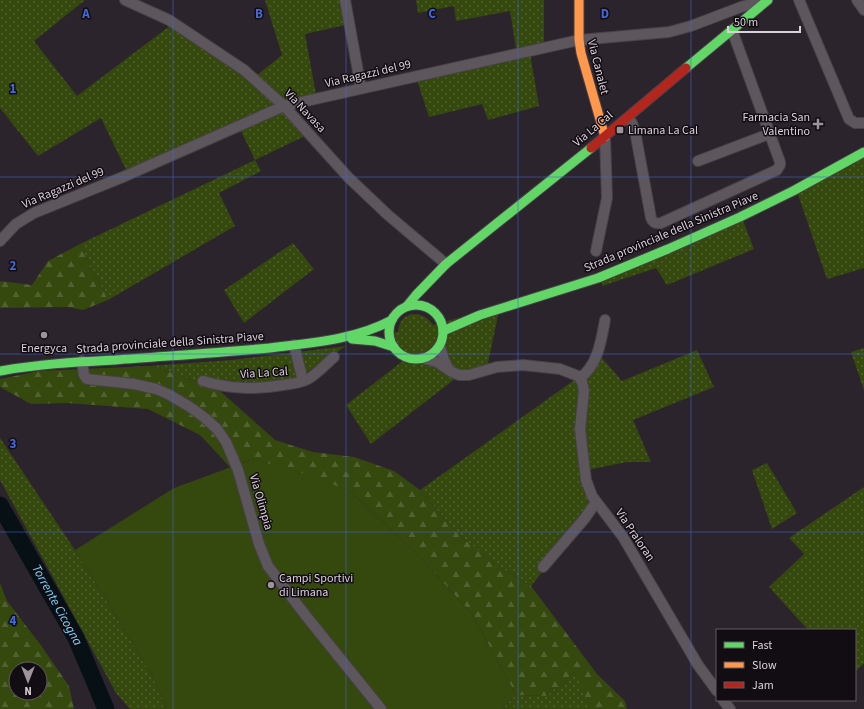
<svg xmlns="http://www.w3.org/2000/svg" width="864" height="709" viewBox="0 0 864 709" font-family="'Source Sans 3',sans-serif">
<style>
.grass{fill:url(#grass-dots)}
.forest{fill:url(#forest-firs);fill-rule:evenodd}
.pitch{fill:#35480e}
.lines{fill:none;stroke-linecap:round;stroke-linejoin:round}
.river{stroke:#071015;stroke-width:17}
.street-casing{stroke:#474148;stroke-width:12}
.fast-casing{stroke:#474148;stroke-width:11}
.slow-casing{stroke:#474148;stroke-width:11}
.jam-casing{stroke:#474148;stroke-width:11}
.street{stroke:#5d565d;stroke-width:10}
.fast{stroke:#63d668;stroke-width:9}
.slow{stroke:#ff974d;stroke-width:9}
.jam{stroke:#b3261e;stroke-width:9}
.grid{fill:none;stroke:#4368d9;stroke-width:1;stroke-opacity:0.55}
.poi-dot{fill:#9d949e;stroke:#120c13;stroke-width:1.5}
.labels{text-anchor:middle;dominant-baseline:central;stroke-width:3;stroke-linejoin:round;paint-order:stroke}
.street-label{font-size:12px;fill:#dbd1db;stroke:#120c13}
.poi-label{font-size:12px;fill:#dbd1db;stroke:#120c13;text-anchor:start}
.water-label{font-size:13px;font-style:italic;fill:#73d7fe;stroke:#120c13}
.grid-label{font-size:13px;text-anchor:middle;font-weight:bold;fill:#4368d9;stroke:#120c13;stroke-width:3;stroke-linejoin:round;paint-order:stroke}
</style>
<defs>
<pattern id="grass-dots" width="8" height="8" patternUnits="userSpaceOnUse"><rect width="8" height="8" fill="#35480e"/><path d="M2 2h.1M6 6h.1" fill="none" stroke="#526130" stroke-width="1.8" stroke-linecap="round"/></pattern>
<pattern id="forest-firs" width="22" height="20" patternUnits="userSpaceOnUse"><rect width="22" height="20" fill="#35480e"/><path d="M5 1l3.5 6h-7zM16 11l3.5 6h-7z" fill="#526130"/></pattern>
</defs>
<rect width="100%" height="100%" fill="#2b242c"/>
<!-- grass -->
<g class="grass">
<polygon points="0,0 85,0 34,41 77,96 175,22 256,76 282,55 265,0 346,0 350,24 305,34 317,100 284,108 307,135 255,160 261,171 219,193 235,226 108,300 80,244 255,160 239,127 129,176 101,118 38,156 0,108"/>
<polygon points="416,0 544,0 544,49 530,53 539,106 488,120 482,104 429,117 416,77 517,55 510,11 456,21 454,6 418,13"/>
<polygon points="864,148 864,268 827,279 795,186"/>
<polygon points="740,213 754,249 667,285 656,268 602,286 602,278"/>
<polygon points="293,243 314,269 244,323 224,290"/>
<path d="M 500,306 L 487,368 L 456,378 L 371,444 L 346,405 L 404,360 L 384,334 L 398,332 C 399,311 422,308 433,325 Z"/>
<polygon points="346,346 298,378 220,391 173,373 149,366 232,360"/>
<polygon points="864,348 864,390 851,352"/>
<polygon points="697,350 714,387 633,420 651,462 627,462 587,470 599,501 531,586 498,566 459,535 420,490 580,376 596,351 622,381"/>
<polygon points="0,438 75,550 152,675 167,709 130,709 116,693 0,480"/>
<polygon points="767,463 797,513 772,529 752,470"/>
<polygon points="864,487 864,663 855,672 855,630 808,630 769,587 804,554 789,538"/>
<polygon points="576,671 590,709 502,709 516,695 546,696"/>
</g>
<!-- forest -->
<g class="forest">
<polygon points="80,244 108,300 83,310 68,307 0,308 0,281 32,285 48,261"/>
<polygon points="149,366 173,373 220,391 275,440 313,452 354,457 394,471 420,490 459,535 498,566 531,586 597,674 625,701 627,709 590,709 575,672 546,696 516,695 472,614 419,556 350,491 253,459 230,467 200,435 148,409 67,403 31,404 0,387 0,379 39,371"/>
<path d="M 0,583 L 7,601 L 40,644 L 69,686 L 74,709 L 0,709 ZM 16,669 L 40,669 L 40,693 L 16,693 Z"/>
</g>
<!-- pitch -->
<polygon class="pitch" points="253,459 302,473 350,491 419,556 472,614 516,695 502,709 167,709 152,675 75,550 174,488"/>
<g class="lines">
<!-- river -->
<polyline class="river" points="0,505 76,638 106,709"/>
<!-- street casing -->
<g class="street-casing">
<g id="street">
<polyline points="125,0 169,20 244,70 284,106 348,177 388,215 446,264"/>
<polyline points="345,0 361,88"/>
<polyline points="799,0 849,119 855,123 864,123"/>
<polyline points="857,0 864,10"/>
<path d="M 628,118 L 632,123 L 635,131 L 651,218 C 653,223 656,224 661,223 L 777,170 L 780,165 L 780,162 L 732,30"/>
<polyline points="698,161 769,134"/>
<polyline points="0,241 16,224 34,213 123,177 284,106 579,40 669,32 691,26 741,7 765,0"/>
<polyline points="596,251 607,198 605,137"/>
<polyline points="294,345 303,381"/>
<polyline points="440,346 444,360 449,370"/>
<polyline points="422,358 437,362 450,371 459,375 469,375 497,367 523,365 560,369 578,376 582,382 584,391 580,429 586,480 592,496 623,537 698,665 717,691"/>
<polyline points="82,361 84,375 87,379 134,384 156,389 168,394 190,407 205,418 217,429 226,442 238,470 259,544 268,566 306,616 381,709"/>
<path d="M 580,378 C 598,365 601,341 605,320"/>
<path d="M 203,381 C 231,389 254,390 283,385 C 292,384 300,383 308,379 C 317,374 326,364 334,357"/>
<polyline points="543,567 585,518 596,502"/>
<polyline points="723,700 730,709"/>
</g>
</g>
<!-- fast casing -->
<g class="fast-casing">
<g id="fast">
<polyline points="686,68 768,0"/>
<circle cx="416" cy="332" r="27"/>
<polyline points="407,306 416,295 446,264 591,148"/>
<polyline points="443,331 480,315 598,278 668,249 740,217 793,191 864,152"/>
<polyline points="352,339 375,341 394,347"/>
<path d="M 0,371 C 39,364 75,362 115,360 C 166,356 217,353 269,348 C 310,343 355,340 392,320"/>
</g>
</g>
<!-- slow casing -->
<g class="slow-casing">
<polyline id="slow" points="579,0 579,40 581,53 605,137"/>
</g>
<!-- jam casing -->
<g class="jam-casing">
<polyline id="jam" points="591,148 686,68"/>
</g>
<!-- street -->
<use href="#street" class="street"/>
<!-- fast -->
<use href="#fast" class="fast"/>
<!-- slow -->
<use href="#slow" class="slow"/>
<!-- jam -->
<use href="#jam" class="jam"/>
</g>
<!-- grid -->
<path class="grid" d="M 173,0 L 173,709M 346,0 L 346,709M 518,0 L 518,709M 691,0 L 691,709M 0,177 L 864,177M 0,354 L 864,354M 0,532 L 864,532"/>
<!-- markers -->
<g class="poi-dot">
<path d="M816 118h4v4h4v4h-4v4h-4v-4h-4v-4h4z"/>
<rect x="616" y="126" width="8" height="8" rx="2"/>
<circle cx="44" cy="335" r="4"/>
<circle cx="271" cy="585" r="4"/>
</g>
<g class="labels">
<!-- street labels -->
<g class="street-label">
<text transform="translate(598 67) rotate(76)">Via Canalet</text>
<text transform="translate(368 74) rotate(-13)">Via Ragazzi del 99</text>
<text transform="translate(305 111) rotate(47)">Via Navasa</text>
<text transform="translate(593 129) rotate(-40)">Via La Cal</text>
<text transform="translate(63 188) rotate(-23)">Via Ragazzi del 99</text>
<text transform="translate(671 232) rotate(-23)">Strada provinciale della Sinistra Piave</text>
<text transform="translate(170 343) rotate(-4)">Strada provinciale della Sinistra Piave</text>
<text transform="translate(264 373) rotate(-4)">Via La Cal</text>
<text transform="translate(261 502) rotate(74)">Via Olimpia</text>
<text transform="translate(635 535) rotate(56)">Via Praloran</text>
</g>
<!-- poi labels -->
<g class="poi-label">
<text x="810" y="117" text-anchor="end">Farmacia San<tspan x="810" dy="14">Valentino</tspan></text>
<text x="628" y="130">Limana La Cal</text>
<text x="44" y="348" text-anchor="middle">Energyca</text>
<text x="279" y="578">Campi Sportivi<tspan x="279" dy="14">di Limana</tspan></text>
</g>
<!-- water labels -->
<g class="water-label">
<text transform="translate(57 605) rotate(61)">Torrente Cicogna</text>
</g>
</g>
<g class="grid-label">
<text x="86" y="18">A</text>
<text x="259" y="18">B</text>
<text x="432" y="18">C</text>
<text x="605" y="18">D</text>
<text x="13" y="93">1</text>
<text x="13" y="270">2</text>
<text x="13" y="448">3</text>
<text x="13" y="625">4</text>
</g>
<!-- legend -->
<rect x="716" y="629" width="140" height="72" fill="#120c13" stroke="#625b63"/>
<rect x="724" y="642" width="20" height="6" fill="#63d668" stroke="#625b63"/>
<text x="752" y="649" font-size="12" fill="#dbd1db">Fast</text>
<rect x="724" y="662" width="20" height="6" fill="#ff974d" stroke="#625b63"/>
<text x="752" y="669" font-size="12" fill="#dbd1db">Slow</text>
<rect x="724" y="682" width="20" height="6" fill="#b3261e" stroke="#625b63"/>
<text x="752" y="689" font-size="12" fill="#dbd1db">Jam</text>
<!-- north arrow -->
<g transform="translate(28 681) rotate(180)"><circle r="19" fill="#120c13" stroke="#625b63"/>
<path d="M0-3L7 15L0 10L-7 15Z" fill="#9d949e"/>
<text y="-6" font-size="11" font-weight="bold" text-anchor="middle" fill="#dbd1db">N</text>
</g>
<!-- scale -->
<path d="M728 26v6h72v-6" fill="none" stroke="#dbd1db" stroke-width="2"/>
<text x="734" y="26" font-size="12" fill="#dbd1db" stroke="#120c13" stroke-width="3" paint-order="stroke">50 m</text>
</svg>
